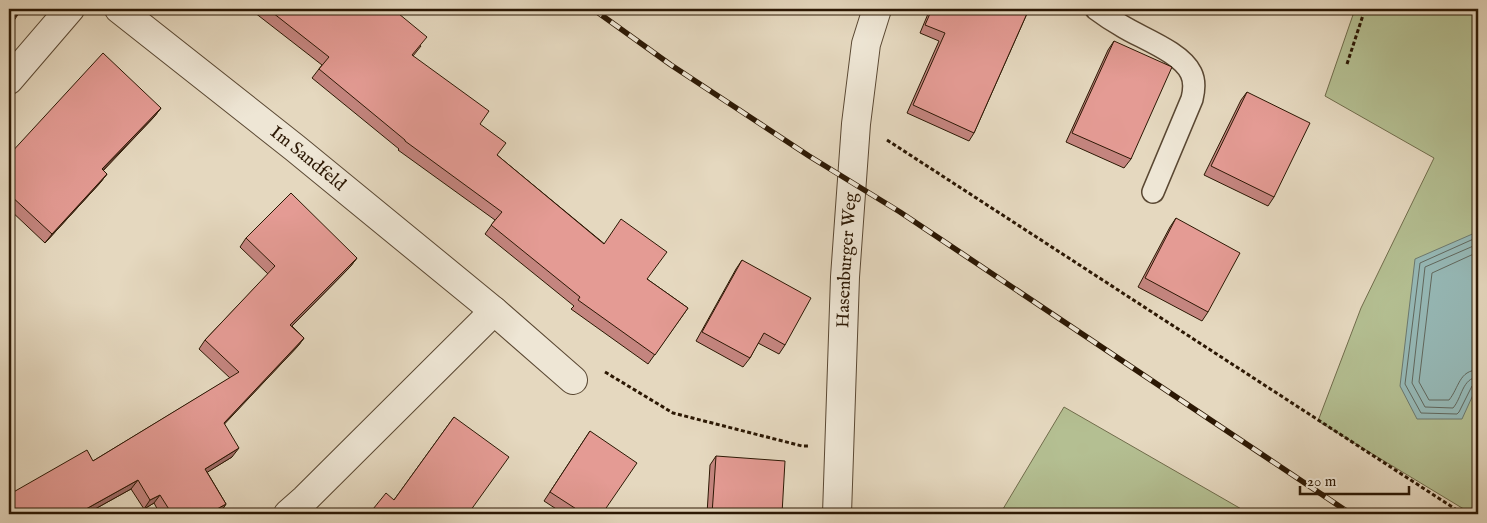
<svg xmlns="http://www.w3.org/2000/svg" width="1487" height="523" viewBox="0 0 1487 523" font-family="'IM FELL English',serif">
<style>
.green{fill:#b4bf92;stroke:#706c4b}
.water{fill:#96b9b7;stroke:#6c796f}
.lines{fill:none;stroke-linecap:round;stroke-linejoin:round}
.shore{stroke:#61685e;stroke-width:1}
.service-casing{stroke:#5a4833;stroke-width:24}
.minor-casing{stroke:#5a4833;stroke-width:30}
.path{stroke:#2c1804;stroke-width:3;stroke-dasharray:4 2.5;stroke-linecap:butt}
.service{stroke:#eee6d5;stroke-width:21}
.minor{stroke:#eee6d5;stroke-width:28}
.rail-casing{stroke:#2c1804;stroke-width:5.5}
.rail{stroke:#eee6d5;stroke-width:4;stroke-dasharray:11;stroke-linecap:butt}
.wall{fill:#c4857f;stroke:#2c1804}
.shaded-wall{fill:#a06c68;stroke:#2c1804}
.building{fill:#e49b94;stroke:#2c1804}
.labels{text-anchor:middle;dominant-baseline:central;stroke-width:4;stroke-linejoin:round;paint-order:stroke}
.street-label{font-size:18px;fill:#2c1804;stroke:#eee6d5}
</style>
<rect width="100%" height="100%" fill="#e5d8bf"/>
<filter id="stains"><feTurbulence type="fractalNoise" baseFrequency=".004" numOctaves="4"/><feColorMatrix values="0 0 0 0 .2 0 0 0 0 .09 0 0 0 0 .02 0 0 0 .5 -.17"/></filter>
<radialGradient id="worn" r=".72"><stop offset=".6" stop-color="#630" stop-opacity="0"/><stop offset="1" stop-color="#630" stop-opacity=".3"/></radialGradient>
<!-- green -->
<g class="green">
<polygon points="1355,9 1478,9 1478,514 1472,514 1318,421 1361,308 1434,158 1325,96"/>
<polygon points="1064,407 1250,514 1000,514"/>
</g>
<!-- water -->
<polygon class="water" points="1477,232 1478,384 1462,419 1417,419 1400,386 1415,259"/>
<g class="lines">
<!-- shore -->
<g class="shore">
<polyline points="1478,237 1420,263 1405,384 1421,413 1457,414 1459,412 1472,386 1478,383"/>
<path d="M 1478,244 L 1425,267 L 1412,383 L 1425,407 L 1453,408 C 1462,398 1462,378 1478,377"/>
<path d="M 1478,252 L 1432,273 L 1419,382 L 1429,400 L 1449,400 C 1459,388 1459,370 1478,370"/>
</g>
<!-- service casing -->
<g class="service-casing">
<path id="service" d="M 1096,9 C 1104,15 1113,21 1122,26 C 1141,38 1181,52 1191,73 C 1195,81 1194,91 1192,99 L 1153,192"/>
</g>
<!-- minor casing -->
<g class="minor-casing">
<g id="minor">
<path id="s1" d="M 119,9 L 295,148 L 494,311 L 305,499 L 288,514"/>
<polyline points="9,80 70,9"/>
<polyline points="494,311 573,380"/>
<path id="s2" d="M 837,514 L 845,277 L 856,124 L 866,44 L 877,9"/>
</g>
</g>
<!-- path -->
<g class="path">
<polyline points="1347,64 1365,9"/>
<polyline points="887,140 1463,514"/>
<polyline points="605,372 673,413 802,446 808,446"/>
</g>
<!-- service -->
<use href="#service" class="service"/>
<!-- minor -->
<use href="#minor" class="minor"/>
<!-- rail casing -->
<g class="rail-casing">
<polyline id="rail" points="593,9 671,65 809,156 900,212 1351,514"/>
</g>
<!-- rail -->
<use href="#rail" class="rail"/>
</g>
<!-- wall -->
<g class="wall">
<polygon points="250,9 361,9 421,46 413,56 480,124 497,155 647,279 688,308 648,364 571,309 574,306 485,234 495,220 398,150 399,149 312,78 322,65"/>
<polygon points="930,9 1029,9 974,133 969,141 907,113 939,41 920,33"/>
<polygon points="1114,41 1131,159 1124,168 1066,142 1108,50"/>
<polygon points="1247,92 1274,197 1268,206 1204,175 1241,100"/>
<polygon points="161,108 154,117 103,171 107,174 100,183 45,243 9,209 9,155"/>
<polygon points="1176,218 1208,312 1202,321 1138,287 1170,227"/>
<polygon points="246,238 357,258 350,267 292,326 304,338 298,346 224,424 232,457 207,472 226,504 220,513 217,514 160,514 154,503 144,509 131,489 86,514 9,514 9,496 10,494 93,461 230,378 199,349 205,340 268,274 240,247"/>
<polygon points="742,260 785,345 779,354 758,343 750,358 743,367 696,341 736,269"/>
<polygon points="454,417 468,514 369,514 394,500"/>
<polygon points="590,431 602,514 564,514 544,501"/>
<polygon points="716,456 782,514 707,514 710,465"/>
</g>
<!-- shaded-wall -->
<g class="shaded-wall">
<polygon points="19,13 13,22 9,25 9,22"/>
<polygon points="161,108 154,117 95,178 102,169"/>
<polygon points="107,174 100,183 45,243 52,234"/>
<polygon points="357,258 350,267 284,334 290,325"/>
<polygon points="304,338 298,346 217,432 224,423"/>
<polygon points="239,448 232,457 198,478 205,469"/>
<polygon points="138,480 131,489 86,514 77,514"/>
<polygon points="160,495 154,503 144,509 150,500"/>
<polygon points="226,504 220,513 217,514 208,514"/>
</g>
<!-- building -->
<g class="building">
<polygon points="9,9 15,9 19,13 9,22"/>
<polygon points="268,9 361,9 365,12 368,9 393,9 427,37 412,55 489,111 480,124 506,143 497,155 604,244 621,219 667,252 647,279 688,308 655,355 578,300 580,297 491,225 502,212 405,141 405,140 319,69 329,57"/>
<polygon points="932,9 1029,9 974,133 913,105 945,33 925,25"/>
<polygon points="1114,41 1172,67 1131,159 1072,133"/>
<polygon points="103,53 161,108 102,169 107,174 52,234 9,194 9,155"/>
<polygon points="1247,92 1310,123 1274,197 1211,166"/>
<polygon points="291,193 357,258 290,325 304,338 224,423 239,448 205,469 226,504 208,514 172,514 160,495 150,500 138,480 77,514 9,514 9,502 13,500 10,494 87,450 93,461 239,372 205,340 275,266 246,238"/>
<polygon points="1176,218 1240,253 1208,312 1145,278"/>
<polygon points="742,260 811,298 785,345 764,333 750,358 702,332"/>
<polygon points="454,417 509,457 468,514 452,514 444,509 439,514 369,514 386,493 394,500"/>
<polygon points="590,431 637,463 602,514 584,514 550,492"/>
<polygon points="716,456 785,461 782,514 712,514"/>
</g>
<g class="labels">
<!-- street labels -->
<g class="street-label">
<text stroke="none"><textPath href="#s1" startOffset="241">Im Sandfeld</textPath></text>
<text stroke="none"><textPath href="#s2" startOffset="254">Hasenburger Weg</textPath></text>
</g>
</g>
<!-- margin -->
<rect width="1487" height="523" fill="none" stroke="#e5d8bf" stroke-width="30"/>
<rect x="10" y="10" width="1467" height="503" fill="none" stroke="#2c1804" stroke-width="2.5"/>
<rect x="15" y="15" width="1457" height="493" fill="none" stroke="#2c1804"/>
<!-- scale -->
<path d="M1300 486v8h109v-8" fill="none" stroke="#2c1804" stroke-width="2.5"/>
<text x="1307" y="486" font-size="15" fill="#2c1804" stroke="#eee6d5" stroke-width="4" paint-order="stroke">20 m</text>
<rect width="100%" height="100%" filter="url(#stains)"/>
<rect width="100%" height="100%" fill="url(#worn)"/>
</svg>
